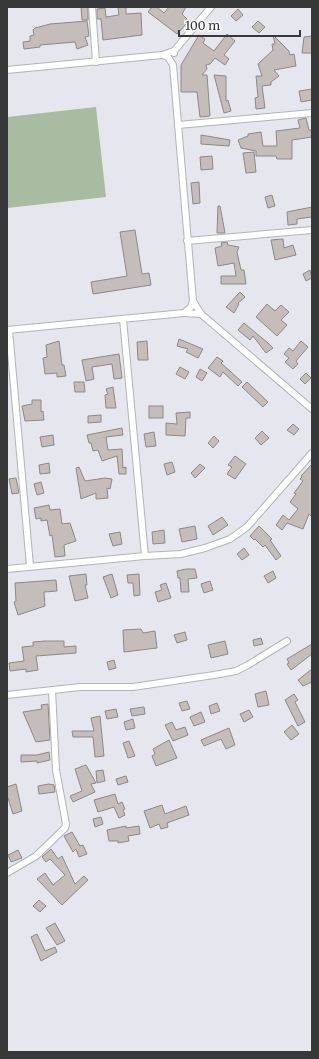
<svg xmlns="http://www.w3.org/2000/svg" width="319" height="1059" viewBox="0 0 319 1059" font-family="Merriweather,serif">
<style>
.pitch{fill:#a7bca0}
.building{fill:#c4bdba;stroke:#8e8885}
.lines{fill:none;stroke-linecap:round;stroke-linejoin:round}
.street-casing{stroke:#b2b2b9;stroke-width:8}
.street{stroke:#fff;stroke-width:6}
</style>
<rect width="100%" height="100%" fill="#e6e7ee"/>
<!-- pitch -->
<polygon class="pitch" points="96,107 106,197 7,208 7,117"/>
<!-- building -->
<g class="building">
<polygon points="81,7 88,7 88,20 82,20"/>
<polygon points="118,7 126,7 126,14 141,13 142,35 103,40 101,19 97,19 97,9 105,8 106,17 119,15"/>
<polygon points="152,7 157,7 164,13 169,7 186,7 182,14 189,21 177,34 148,12"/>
<polygon points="238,9 243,15 236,21 231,16"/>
<polygon points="87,21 89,36 85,37 88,45 77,49 75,42 40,45 40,47 24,49 23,42 30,41 30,36 34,35 33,30 35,28 50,24"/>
<polygon points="258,21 265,27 259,33 252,27"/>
<polygon points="227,34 235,41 224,55 229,59 225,65 215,58 210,64 206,65 207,69 202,75 207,75 210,116 200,117 197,92 181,92 181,65 199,35 205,39 203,43 214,51"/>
<polygon points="273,35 289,51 290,55 294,54 296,66 274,70 279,76 271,82 271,85 262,86 265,108 256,109 255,98 258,97 256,76 262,76 258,64 273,50 272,44 275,44"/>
<polygon points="312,36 312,53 302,53 304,37"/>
<polygon points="214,75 226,76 226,101 228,100 231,111 224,113"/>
<polygon points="312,89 312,100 301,102 299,91"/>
<polygon points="306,118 309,130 312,130 312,137 292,140 292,159 277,159 276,156 256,156 256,151 241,148 238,140 248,136 248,134 261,132 263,146 277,146 276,131 300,128 298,120"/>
<polygon points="201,135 230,140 229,146 201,144"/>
<polygon points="254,152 256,172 246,173 243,153"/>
<polygon points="212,156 213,169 201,170 200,157"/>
<polygon points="199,182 200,203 193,204 191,183"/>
<polygon points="272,195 275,206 268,208 265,197"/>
<polygon points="218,206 220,206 225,233 217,233"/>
<polygon points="312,207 312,217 297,219 297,224 288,225 287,212"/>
<polygon points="135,230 142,274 149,273 151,285 93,294 91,282 127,276 120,232"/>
<polygon points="283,239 284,248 293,245 296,255 275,260 271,240"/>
<polygon points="227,242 228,245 239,247 237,252 241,270 244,270 246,284 221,284 221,276 236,276 234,263 218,266 215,248 222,246 221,243"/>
<polygon points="310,270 312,278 306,281 303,274"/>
<polygon points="240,292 245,297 238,303 239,304 234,313 226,307"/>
<polygon points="267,304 275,311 281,305 289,312 281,320 287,325 277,336 256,317"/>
<polygon points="244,323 268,343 273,348 266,353 253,336 250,340 238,330"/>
<polygon points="179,339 203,349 198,358 186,352 188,349 177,346"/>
<polygon points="59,341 62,365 64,365 66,376 57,377 57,373 45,374 43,358 47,357 46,345"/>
<polygon points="147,341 148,360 138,360 137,342"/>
<polygon points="301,341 308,347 296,361 298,364 293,369 285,362 289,358 284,354 289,348 293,351"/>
<polygon points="119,354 122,378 114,379 112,364 92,367 94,379 86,381 82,360"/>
<polygon points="217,357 223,361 221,363 242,382 238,386 223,372 220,377 208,368"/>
<polygon points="180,367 189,372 185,379 176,374"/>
<polygon points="200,369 207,373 202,381 196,377"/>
<polygon points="306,373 311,378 305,384 300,379"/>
<polygon points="74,382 84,382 85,392 75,392"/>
<polygon points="247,382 268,402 263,407 242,387"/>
<polygon points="113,387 116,408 106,408 105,395 108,394 106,389"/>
<polygon points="32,400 41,400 41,412 43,411 44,420 25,421 22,406 32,404"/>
<rect x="149" y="406" width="14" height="12"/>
<polygon points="190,412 190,418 186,418 185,436 166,435 166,423 177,424 176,413"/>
<polygon points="101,415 101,422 88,423 88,416"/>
<polygon points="293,424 299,429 294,435 287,430"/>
<polygon points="122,428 123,435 106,437 108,450 122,449 123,468 126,467 126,474 119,474 117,456 102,461 98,450 93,451 91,443 89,443 87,435"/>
<polygon points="262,431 269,438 261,445 255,438"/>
<polygon points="154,432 156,446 146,447 144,434"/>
<polygon points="53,435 54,445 42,447 40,437"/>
<polygon points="214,436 219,441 213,448 208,443"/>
<polygon points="235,456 246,464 235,479 227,474 232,467 228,465"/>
<polygon points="172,462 175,472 167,475 164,464"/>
<polygon points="49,463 50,473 40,474 39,465"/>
<polygon points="200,464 205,468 195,478 191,473"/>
<polygon points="312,464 312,517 309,514 303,529 287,523 282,530 276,525 283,515 289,520 298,509 290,502 296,494 294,493 303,481 300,479 302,477 301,476"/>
<polygon points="79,467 85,481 105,478 112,479 110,489 107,488 108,498 96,499 96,493 81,499 76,468"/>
<polygon points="16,478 19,493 12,494 9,479"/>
<polygon points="41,482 44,493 37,495 34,484"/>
<polygon points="49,505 50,510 60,509 62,524 70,523 76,541 64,545 65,556 55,557 52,535 50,536 47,520 41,521 41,518 36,519 34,508"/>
<polygon points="222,517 228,525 213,535 208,526"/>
<polygon points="195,526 197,539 182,542 179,529"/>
<polygon points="259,526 272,539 270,540 281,556 276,560 265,545 263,547 255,539 254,540 250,536"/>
<polygon points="164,530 165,543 153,544 152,532"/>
<polygon points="120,532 122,544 113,546 109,534"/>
<polygon points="244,548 249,555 242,560 237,554"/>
<polygon points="186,569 195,569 197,578 188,579 189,592 181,592 180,578 178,578 177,571"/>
<polygon points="273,571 276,578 268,583 264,576"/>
<polygon points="86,574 87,585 85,585 88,598 75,601 69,576"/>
<polygon points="112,574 118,595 111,598 103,577"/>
<polygon points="139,574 140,595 134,596 133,583 128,583 127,575"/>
<polygon points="56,580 57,591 44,592 45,606 18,615 14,602 16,601 15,583"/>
<polygon points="210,581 213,590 204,593 201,584"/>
<polygon points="166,583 171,598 158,602 155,592 162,590 160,585"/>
<polygon points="141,629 143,633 155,631 157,648 124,652 123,630"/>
<polygon points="185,632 187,640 177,643 174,635"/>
<polygon points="261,638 263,644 254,646 253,640"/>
<polygon points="45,641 64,641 64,647 76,646 76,653 36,656 38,670 26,672 26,669 10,671 9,663 24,661 22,647 33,646 33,642"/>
<polygon points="225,641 228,654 211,658 208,645"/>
<polygon points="312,644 312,654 291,670 287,664 289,663 287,659"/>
<polygon points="114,660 116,668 109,670 107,662"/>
<polygon points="312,669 312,682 303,686 298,680"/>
<polygon points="266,691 269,705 258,707 255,694"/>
<polygon points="294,694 298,700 295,702 305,722 298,726 285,700"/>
<polygon points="187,701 190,709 182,711 179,703"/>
<polygon points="217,703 220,711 211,714 209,706"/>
<polygon points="48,704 50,740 36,742 23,712 42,709 41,705"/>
<polygon points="144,707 145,714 132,716 130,709"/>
<polygon points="116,709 118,717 107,719 105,711"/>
<polygon points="249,710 253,717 244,722 240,714"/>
<polygon points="201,712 205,722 194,726 190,717"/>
<polygon points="100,716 104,756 95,757 93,737 73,737 72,731 94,731 91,718"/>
<polygon points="133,719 135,728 126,730 124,722"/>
<polygon points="172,722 176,730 185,727 188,735 173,741 165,725"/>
<polygon points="292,725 299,734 291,740 284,732"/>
<polygon points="229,728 235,745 226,749 221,739 204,746 201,740"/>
<polygon points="169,740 177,758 156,766 152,756 155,754 153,749"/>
<polygon points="129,741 135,756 128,758 123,743"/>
<polygon points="49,752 50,760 37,763 37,761 21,762 21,755 37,755"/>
<polygon points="86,765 96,783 91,784 95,792 73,802 70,796 82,791 75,769"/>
<polygon points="103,770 105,781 97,783 96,771"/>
<polygon points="126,776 128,782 118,785 116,779"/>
<polygon points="16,784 22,811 13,814 7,795 7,787"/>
<polygon points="49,784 54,785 55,792 39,794 38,786"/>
<polygon points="115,794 118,804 122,802 125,809 123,810 125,815 119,818 114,807 98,812 94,800"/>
<polygon points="162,805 165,814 186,806 189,815 167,823 168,827 161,829 159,824 150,828 144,811"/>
<polygon points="101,817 103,824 95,827 93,819"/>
<polygon points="126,826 126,828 139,826 140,834 128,836 129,841 118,843 118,841 109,841 107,830"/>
<polygon points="72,832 80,846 83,845 87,854 79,857 76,849 73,852 64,836"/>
<polygon points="51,849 58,859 62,856 75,884 84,876 88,880 62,905 37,879 45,873 53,885 65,875 50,859 46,862 42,857"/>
<polygon points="18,850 22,858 11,862 8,855"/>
<polygon points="39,900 46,906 40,912 33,906"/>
<polygon points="55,923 65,941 57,945 46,928"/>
<polygon points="37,934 45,951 55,947 57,952 41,961 31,937"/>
</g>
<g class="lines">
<!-- street casing -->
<g class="street-casing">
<g id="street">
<polyline points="92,7 96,62"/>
<polyline points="174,53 174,51 211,7"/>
<polyline points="7,70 162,55 174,51"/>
<polyline points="178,125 312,113"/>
<polyline points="187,241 312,230"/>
<polyline points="193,301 201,314 312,409"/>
<polyline points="184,313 201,314"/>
<polyline points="123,319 145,556"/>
<polyline points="7,330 184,313 191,307 193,301 173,65 168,57 162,55"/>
<polyline points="9,330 30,566"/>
<polyline points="7,569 145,556 181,554 205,548 230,539 247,527 312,453"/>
<polyline points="7,695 80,687 133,687 214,675 236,671 248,665 287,641"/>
<polyline points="7,873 36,856 65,828 66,824 56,770 52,690"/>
</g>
</g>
<!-- street -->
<use href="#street" class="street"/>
</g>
<!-- border -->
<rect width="319" height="1059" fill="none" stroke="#37383a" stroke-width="16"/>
<!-- scale -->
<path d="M179 30v6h121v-6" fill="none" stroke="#37383a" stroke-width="2"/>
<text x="185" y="30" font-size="12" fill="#37383a" stroke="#ffffff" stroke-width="3" paint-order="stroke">100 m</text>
</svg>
